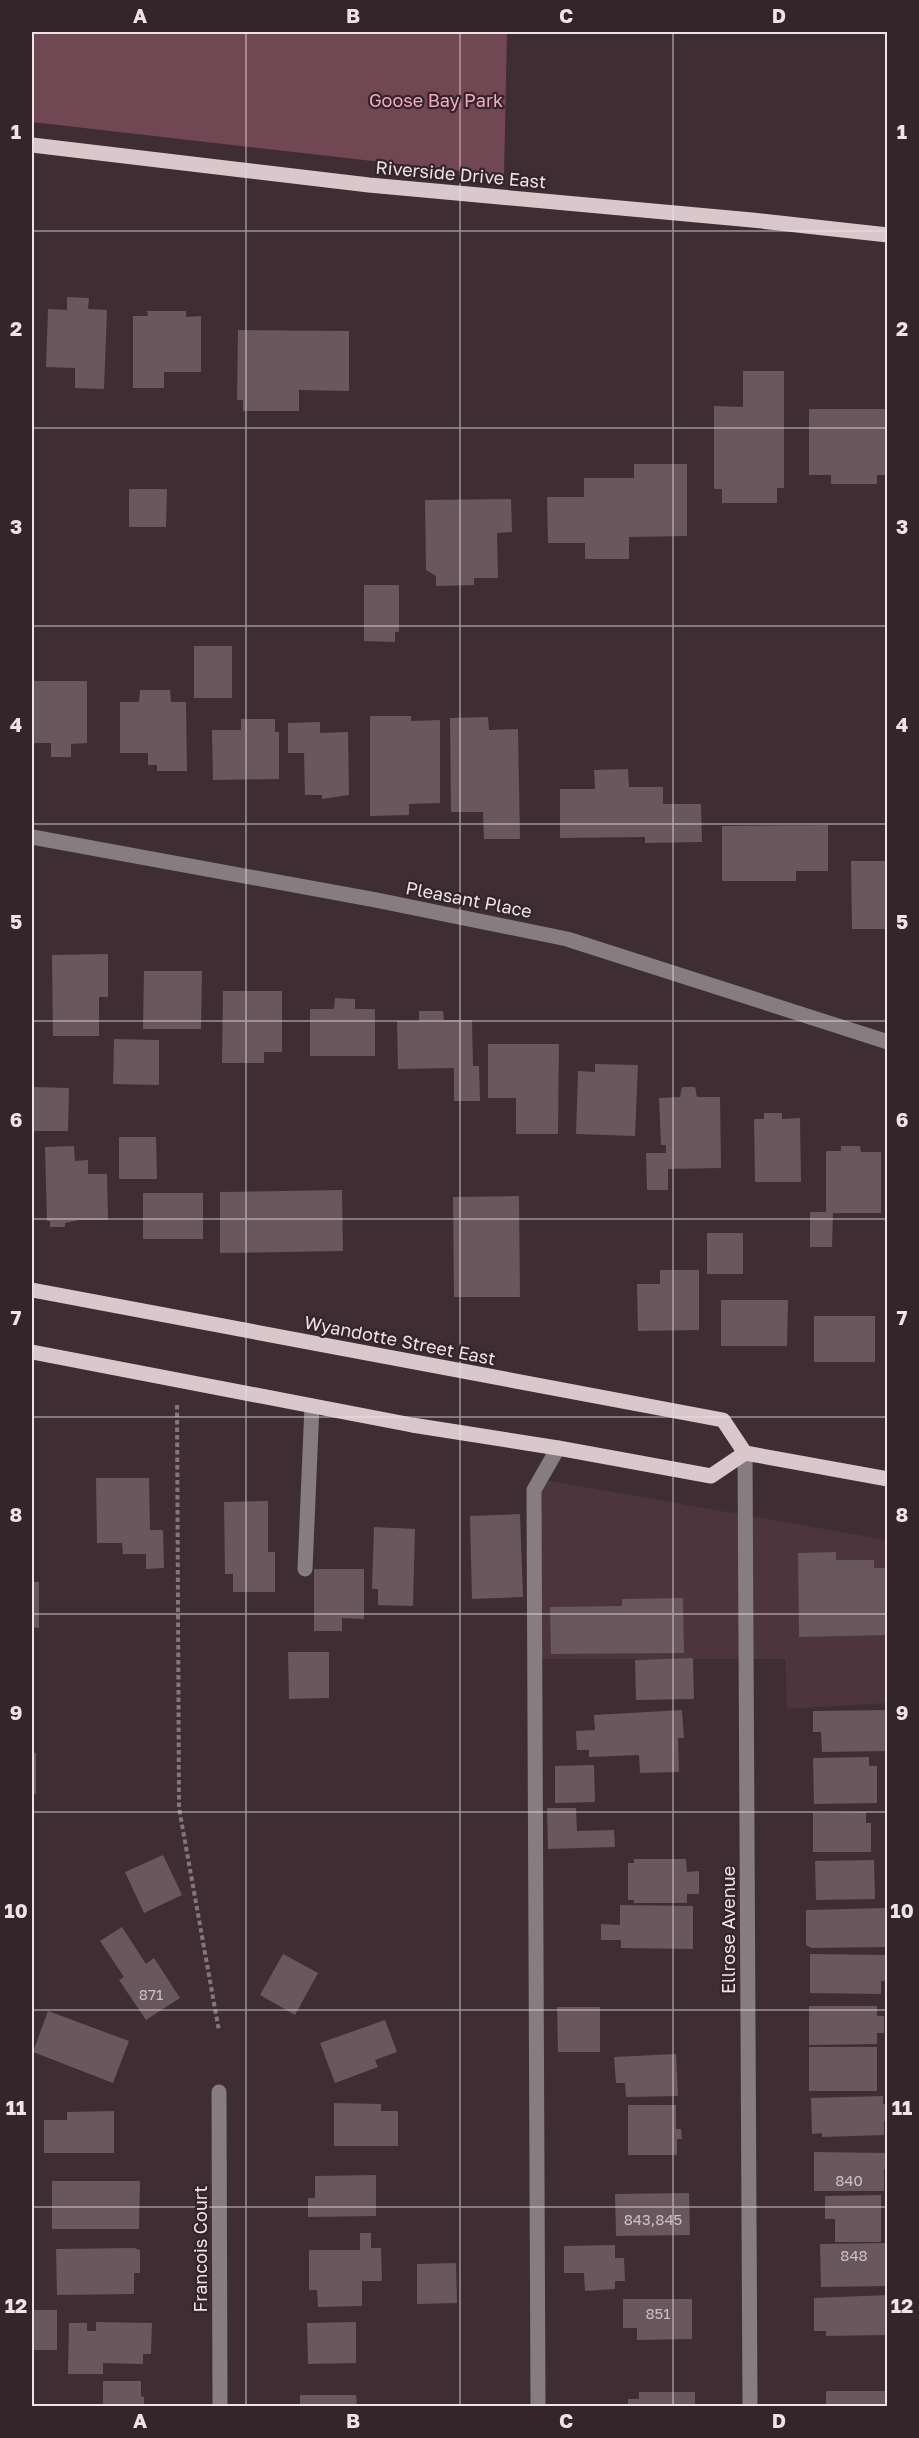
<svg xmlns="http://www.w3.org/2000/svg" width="919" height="2438" viewBox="0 0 919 2438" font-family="'Golos Text',sans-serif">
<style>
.built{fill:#4c353c}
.green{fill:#704753}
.building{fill:#68575c}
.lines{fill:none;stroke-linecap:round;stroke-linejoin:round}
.path{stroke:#84767b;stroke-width:4;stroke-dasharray:4.5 3;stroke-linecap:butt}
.minor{stroke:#857d7f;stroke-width:15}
.major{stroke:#d8c7cb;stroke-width:15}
.grid{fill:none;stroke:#eee3e6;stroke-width:1.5;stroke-opacity:0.55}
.labels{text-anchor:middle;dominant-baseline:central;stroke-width:4.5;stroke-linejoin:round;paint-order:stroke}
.number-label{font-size:15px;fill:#ccc0c4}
.park-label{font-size:18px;fill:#f6a9c0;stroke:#332529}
.street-label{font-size:18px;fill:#eee3e6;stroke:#332529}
.neatline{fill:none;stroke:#eee3e6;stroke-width:2}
.grid-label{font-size:20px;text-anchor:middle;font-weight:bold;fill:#eee3e6}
</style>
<rect width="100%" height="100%" fill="#3e2e33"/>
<!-- built -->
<polygon class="built" points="539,1479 887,1540 887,1703 787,1709 785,1659 539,1659"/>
<!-- green -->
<polygon class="green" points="32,32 507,32 504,176 32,122"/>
<!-- building -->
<g class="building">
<polygon points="67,297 89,298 88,309 107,310 104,389 75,388 75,368 46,367 48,309 67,310"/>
<polygon points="147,311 186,311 186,317 201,316 201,372 164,372 164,388 133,388 133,316 148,316"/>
<polygon points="238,330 349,331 349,391 299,390 299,411 243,411 243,400 237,400"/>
<polygon points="743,371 784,371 784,488 777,488 777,503 722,503 722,489 714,489 714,406 743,407"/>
<polygon points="809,409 888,409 888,475 877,475 877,484 831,484 831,475 809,475"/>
<polygon points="634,464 687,464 687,536 629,537 629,559 585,559 585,543 548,543 547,497 584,497 584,478 634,478"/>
<polygon points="129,489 167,489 166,527 129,527"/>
<polygon points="511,499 512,532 497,533 498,578 474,578 474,585 436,586 436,576 426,570 425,500"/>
<polygon points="364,585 399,585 399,632 395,632 395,642 364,641"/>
<rect x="194" y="646" width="38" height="52"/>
<polygon points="32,681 87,681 87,743 71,744 71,757 51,757 51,743 32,743"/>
<polygon points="140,690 170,690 171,702 186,702 187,771 157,771 157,765 148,765 148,753 120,753 120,702 139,702"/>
<polygon points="370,716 411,716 411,721 440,720 440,803 409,804 409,815 370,816"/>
<polygon points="488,717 489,730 518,729 520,839 484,839 483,812 451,812 450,718"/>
<polygon points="241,719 275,719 275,732 279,732 279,779 213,780 212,730 241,730"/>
<polygon points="320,722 320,733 348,732 349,795 322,799 322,795 305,795 304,753 288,753 288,723"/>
<polygon points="628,769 629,787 663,787 663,804 701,804 702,842 645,843 645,837 560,838 560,789 595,789 594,770"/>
<polygon points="828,825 828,871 796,871 796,881 722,881 722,826"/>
<polygon points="851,861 888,861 888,929 852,929"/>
<polygon points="108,954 108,997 99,997 99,1036 53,1036 52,955"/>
<polygon points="144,971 202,971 201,1029 143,1029"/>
<polygon points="223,991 282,991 282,1052 264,1052 264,1063 222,1063"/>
<polygon points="335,998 355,999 355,1009 375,1009 375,1056 310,1056 310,1009 334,1009"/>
<polygon points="419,1011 443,1011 444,1020 472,1020 473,1066 479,1066 480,1101 454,1101 454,1068 398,1069 397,1021 419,1021"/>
<polygon points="114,1039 159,1040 159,1085 113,1084"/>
<polygon points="488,1044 559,1044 558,1134 516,1134 516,1098 488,1098"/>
<polygon points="595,1064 638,1065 635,1136 576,1134 578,1071 595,1072"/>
<polygon points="32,1087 69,1088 68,1131 32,1131"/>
<polygon points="682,1087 695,1087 697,1097 720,1097 721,1168 668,1169 668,1190 647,1190 646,1153 666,1153 666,1145 661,1145 659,1098 680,1097"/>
<polygon points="764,1113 782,1113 782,1119 800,1118 801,1182 755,1182 754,1119 764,1119"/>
<polygon points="119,1137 156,1137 157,1179 119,1179"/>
<polygon points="74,1146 75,1161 88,1160 88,1174 107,1174 108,1220 79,1220 65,1223 65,1227 50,1227 50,1221 47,1221 45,1147"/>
<polygon points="841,1146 860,1146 861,1152 881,1152 881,1213 833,1213 832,1247 810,1247 810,1212 826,1212 826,1151 841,1151"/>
<polygon points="342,1190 343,1251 220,1253 220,1192"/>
<rect x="143" y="1193" width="60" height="46"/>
<polygon points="519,1196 520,1297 454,1297 453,1197"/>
<rect x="707" y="1233" width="36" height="41"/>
<polygon points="660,1270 699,1270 699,1330 638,1331 637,1284 660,1284"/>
<polygon points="721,1300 788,1300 787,1346 721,1346"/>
<rect x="814" y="1316" width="61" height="46"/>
<polygon points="96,1478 149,1478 150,1530 163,1530 164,1568 146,1569 146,1554 123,1554 122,1543 97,1543"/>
<polygon points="268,1501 268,1552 275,1552 275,1592 233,1592 233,1574 225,1574 224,1502"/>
<polygon points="520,1514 523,1597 472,1599 470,1516"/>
<polygon points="374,1527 415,1529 413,1606 378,1605 378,1589 372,1589"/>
<polygon points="836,1552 836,1560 874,1560 874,1568 888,1568 888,1635 799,1637 798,1553"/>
<polygon points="314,1569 364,1569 364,1619 342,1618 342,1631 314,1631"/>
<polygon points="32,1582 39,1582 39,1628 32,1627"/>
<polygon points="683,1598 684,1653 551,1654 550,1607 622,1606 622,1599"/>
<polygon points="288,1652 329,1652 329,1698 289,1699"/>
<polygon points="693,1658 694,1699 636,1700 635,1660"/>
<polygon points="682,1710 684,1738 678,1738 679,1772 640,1773 639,1755 589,1757 589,1750 577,1750 576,1731 595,1730 594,1715"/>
<polygon points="888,1710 888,1751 822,1752 821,1732 813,1732 813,1711"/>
<polygon points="32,1752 36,1753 36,1794 32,1794"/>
<polygon points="869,1757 869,1766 877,1766 877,1803 814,1804 813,1758"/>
<polygon points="594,1765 595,1802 555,1803 555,1766"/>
<polygon points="547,1808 576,1808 577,1831 614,1830 615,1847 548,1849"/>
<polygon points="866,1812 866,1823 871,1823 871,1852 813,1852 813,1813"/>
<polygon points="163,1855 182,1895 144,1913 125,1872"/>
<polygon points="634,1859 686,1859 687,1872 699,1871 699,1894 687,1894 687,1903 634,1903 634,1900 628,1900 628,1863 634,1863"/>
<polygon points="874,1860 875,1899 816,1900 815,1861"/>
<polygon points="620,1905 693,1906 693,1949 621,1948 621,1940 601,1940 601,1924 620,1925"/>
<polygon points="888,1908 888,1947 811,1948 806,1945 806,1910"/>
<polygon points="122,1927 146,1964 154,1958 180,1998 146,2020 119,1980 124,1977 100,1941"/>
<polygon points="283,1954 318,1973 295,2015 260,1995"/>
<polygon points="810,1954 888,1955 888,1981 881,1981 881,1994 810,1993"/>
<polygon points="809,2006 877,2006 877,2016 884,2016 884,2033 877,2033 877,2044 809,2045"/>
<polygon points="557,2007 600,2007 600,2052 558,2052"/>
<polygon points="48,2011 129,2041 113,2083 33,2052"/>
<polygon points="385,2020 397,2052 375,2060 378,2067 335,2083 320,2043"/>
<rect x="809" y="2047" width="68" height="44"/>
<polygon points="676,2054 678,2096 626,2097 625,2083 616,2083 614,2057"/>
<polygon points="883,2096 883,2104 888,2104 888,2121 884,2121 884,2135 822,2137 822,2133 812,2134 811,2098"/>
<polygon points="334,2103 381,2104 381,2111 398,2111 398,2146 334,2146"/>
<polygon points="628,2105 676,2105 676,2129 681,2129 682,2139 677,2139 677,2155 628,2155"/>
<polygon points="114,2111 114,2153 44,2153 44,2120 67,2120 67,2112"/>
<polygon points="814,2152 888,2153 888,2169 884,2169 884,2191 814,2191"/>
<polygon points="376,2175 376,2216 308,2217 308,2198 315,2198 315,2176"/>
<polygon points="52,2181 140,2181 139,2229 52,2229"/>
<polygon points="689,2193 690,2235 616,2236 615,2194"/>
<polygon points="881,2195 881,2242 835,2242 835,2219 825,2219 825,2196"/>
<polygon points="360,2233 371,2233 371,2248 381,2248 382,2281 362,2281 362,2306 318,2307 317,2290 309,2290 309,2250 360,2250"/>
<polygon points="888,2243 888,2286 821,2287 820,2244"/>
<polygon points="615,2245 615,2258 624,2258 625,2281 615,2281 615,2289 585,2291 584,2273 564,2273 564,2246"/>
<polygon points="134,2248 140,2250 140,2273 134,2273 134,2294 57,2295 56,2249"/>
<polygon points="456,2263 457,2303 417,2304 417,2264"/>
<polygon points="888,2295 888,2335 826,2336 826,2331 814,2331 814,2298"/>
<polygon points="623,2299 692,2299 692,2339 637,2340 637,2328 623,2328"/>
<rect x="32" y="2310" width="25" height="40"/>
<polygon points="96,2322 152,2323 151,2354 143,2354 143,2364 103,2363 103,2374 68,2374 69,2323 87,2323 87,2331 96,2331"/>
<polygon points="356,2322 356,2363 308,2364 307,2323"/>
<polygon points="103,2381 141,2381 141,2396 144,2397 144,2406 103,2406"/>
<rect x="826" y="2391" width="62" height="15"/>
<polygon points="639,2392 695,2392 695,2406 628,2406 628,2399 639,2399"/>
<polygon points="300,2395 356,2395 357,2406 300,2406"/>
</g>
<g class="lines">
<!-- path -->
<polyline class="path" points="177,1405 179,1808 219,2031"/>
<!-- minor -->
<g class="minor">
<polyline points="32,837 376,900 567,939 888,1042"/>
<polyline points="745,1453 750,2406"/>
<polyline points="305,1569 312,1406"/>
<polyline points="219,2092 220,2406"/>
<polyline points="538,2406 534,1490 558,1448"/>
</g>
<!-- major -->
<g class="major">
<polyline points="32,145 369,185 752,220 888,235"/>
<polyline points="32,1290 723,1420 745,1453"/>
<polyline points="32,1352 412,1425 558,1448 711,1476 745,1453 888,1479"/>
</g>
</g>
<!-- grid -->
<path class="grid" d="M 246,32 L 246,2406M 460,32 L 460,2406M 673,32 L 673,2406M 32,231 L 888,231M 32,428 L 888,428M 32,626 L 888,626M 32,824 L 888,824M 32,1021 L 888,1021M 32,1219 L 888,1219M 32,1417 L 888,1417M 32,1614 L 888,1614M 32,1812 L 888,1812M 32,2010 L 888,2010M 32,2207 L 888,2207"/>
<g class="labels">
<!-- number labels -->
<g class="number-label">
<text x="151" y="1994">871</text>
<text x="849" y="2180">840</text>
<text x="653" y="2219">843,845</text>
<text x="854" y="2255">848</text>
<text x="658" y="2313">851</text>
</g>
<!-- park labels -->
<g class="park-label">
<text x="436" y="100">Goose Bay Park</text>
</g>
<!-- street labels -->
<g class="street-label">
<text transform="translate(461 174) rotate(5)">Riverside Drive East</text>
<text transform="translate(469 899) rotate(11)">Pleasant Place</text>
<text transform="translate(400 1340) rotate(11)">Wyandotte Street East</text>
<text transform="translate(728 1930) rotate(-90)">Ellrose Avenue</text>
<text transform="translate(200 2249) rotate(-90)">Francois Court</text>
</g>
</g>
<!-- border -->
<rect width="919" height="2438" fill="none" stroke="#332529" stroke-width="66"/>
<rect x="33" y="33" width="853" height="2372" class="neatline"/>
<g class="grid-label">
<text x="140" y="23">A</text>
<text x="353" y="23">B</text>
<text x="566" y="23">C</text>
<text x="779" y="23">D</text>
<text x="16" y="139">1</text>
<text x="902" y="139">1</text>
<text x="16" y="336">2</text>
<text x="902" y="336">2</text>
<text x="16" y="534">3</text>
<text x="902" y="534">3</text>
<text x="16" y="732">4</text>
<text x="902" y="732">4</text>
<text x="16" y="929">5</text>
<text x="902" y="929">5</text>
<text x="16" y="1127">6</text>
<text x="902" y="1127">6</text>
<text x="16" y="1325">7</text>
<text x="902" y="1325">7</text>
<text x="16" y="1522">8</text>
<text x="902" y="1522">8</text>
<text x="16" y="1720">9</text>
<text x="902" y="1720">9</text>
<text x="16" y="1918">10</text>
<text x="902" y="1918">10</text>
<text x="16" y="2115">11</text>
<text x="902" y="2115">11</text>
<text x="16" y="2313">12</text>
<text x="902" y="2313">12</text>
<text x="140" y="2428">A</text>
<text x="353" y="2428">B</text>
<text x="566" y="2428">C</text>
<text x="779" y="2428">D</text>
</g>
</svg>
